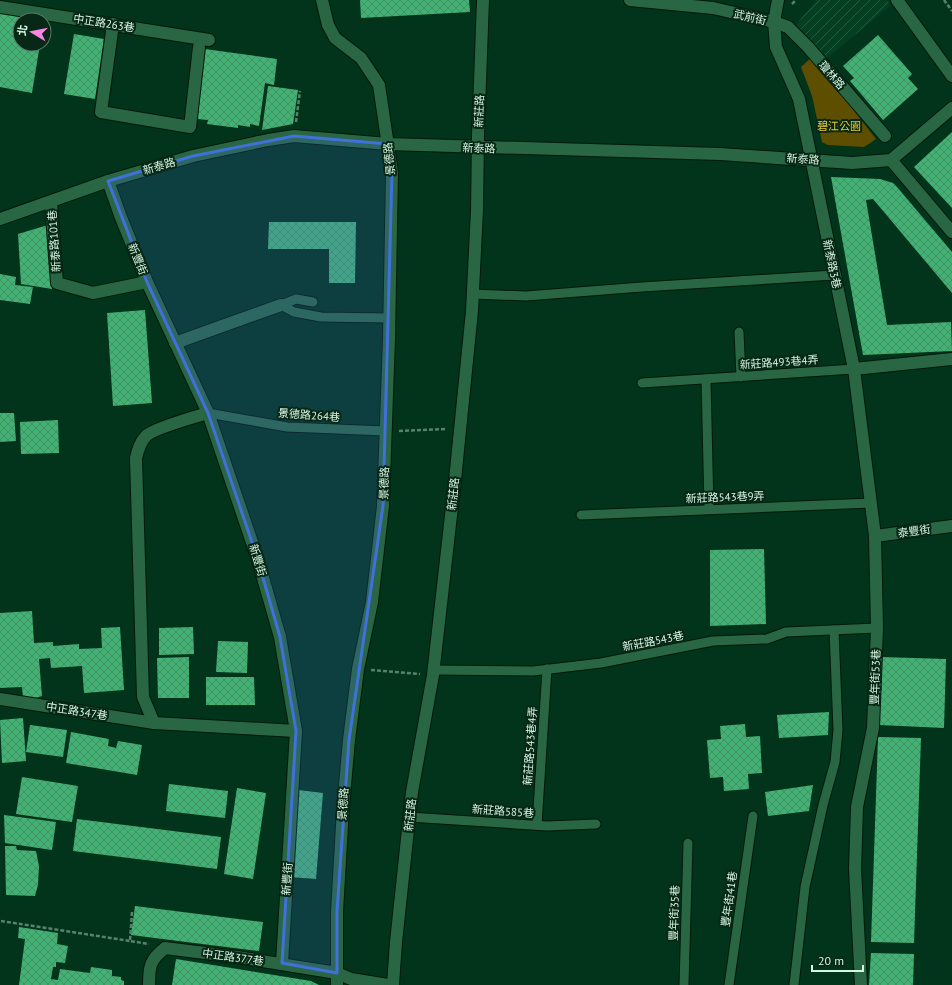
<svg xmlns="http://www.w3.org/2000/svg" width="952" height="985" viewBox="0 0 952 985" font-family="'PT Sans','Noto Sans TC',sans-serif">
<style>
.industrial{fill:url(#industrial-furrows)}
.green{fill:#5e4e00}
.building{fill:url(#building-cross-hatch)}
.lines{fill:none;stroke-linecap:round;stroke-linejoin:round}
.service-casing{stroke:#001909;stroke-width:11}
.pedestrian-casing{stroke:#001909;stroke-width:14}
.minor-casing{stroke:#001909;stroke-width:14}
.tertiary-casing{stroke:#001909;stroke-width:14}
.path{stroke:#58836b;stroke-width:2.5;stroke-dasharray:4 2;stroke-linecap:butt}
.service{stroke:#296643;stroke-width:9}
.pedestrian{stroke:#296643;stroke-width:12}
.minor{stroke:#296643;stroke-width:12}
.tertiary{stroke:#296643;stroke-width:12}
.marked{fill:#4270da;fill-opacity:0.2;stroke:#4270da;stroke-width:3;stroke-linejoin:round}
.labels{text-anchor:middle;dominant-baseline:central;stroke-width:4;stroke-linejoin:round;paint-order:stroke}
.street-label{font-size:11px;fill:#d7f6e1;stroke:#072816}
.park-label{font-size:11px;fill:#e9c831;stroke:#072816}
</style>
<defs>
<pattern id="industrial-furrows" width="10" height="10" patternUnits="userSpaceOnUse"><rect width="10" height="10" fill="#043f22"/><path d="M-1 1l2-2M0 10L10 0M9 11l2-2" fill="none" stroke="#285b42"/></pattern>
<pattern id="building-cross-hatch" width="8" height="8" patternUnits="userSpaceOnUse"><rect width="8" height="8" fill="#43b174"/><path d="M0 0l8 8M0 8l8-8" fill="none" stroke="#429266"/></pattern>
</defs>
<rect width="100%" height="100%" fill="#01341b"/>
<!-- industrial -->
<polygon class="industrial" points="816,0 887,0 891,5 827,58 796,25"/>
<!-- green -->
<polygon class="green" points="812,57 876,139 864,147 828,145 822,142 812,96 801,67"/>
<!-- building -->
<g class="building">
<polygon points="360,0 469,0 470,12 361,18"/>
<polygon points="0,12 46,20 20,20 20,44 40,44 32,93 0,87"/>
<polygon points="74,34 104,39 95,99 64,94"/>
<polygon points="878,35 912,74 908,78 918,89 883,120 850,81 854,78 843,66"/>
<polygon points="205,49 277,59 274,85 265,83 259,126 250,124 250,127 238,125 238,128 207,124 208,120 197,119 201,72 202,73"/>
<polygon points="268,86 298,90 293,124 262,130"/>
<polygon points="952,132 952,208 914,167"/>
<polygon points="831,177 880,179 893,183 897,187 952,252 952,293 873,199 866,200 887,325 951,322 952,351 863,355"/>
<polygon points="269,222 356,222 355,283 329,283 329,249 268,249"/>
<polygon points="48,225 52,289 21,284 18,234"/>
<polygon points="0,274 16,277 15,285 33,287 30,304 0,300"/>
<polygon points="145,310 152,403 113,406 107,313"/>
<polygon points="0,413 14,413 16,441 0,442"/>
<polygon points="58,420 59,453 21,454 20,422"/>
<polygon points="764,549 766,624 710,626 710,550"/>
<polygon points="32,611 34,643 53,642 53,646 79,644 79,649 102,648 101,628 120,627 124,690 84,693 82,666 51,668 50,658 39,659 42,696 33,699 23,697 22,687 0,688 0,613"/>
<polygon points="193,627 194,654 159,655 159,628"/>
<polygon points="218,641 248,642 247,673 216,672"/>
<polygon points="189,657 189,698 158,698 157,658"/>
<polygon points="881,657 946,659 944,728 879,725"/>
<polygon points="206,677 254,677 255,705 206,705"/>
<polygon points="829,712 828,735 779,738 777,715"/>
<polygon points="23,718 26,761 2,763 0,720"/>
<polygon points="745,724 746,737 760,736 762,773 748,774 749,789 724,791 723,777 710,778 707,740 721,739 720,726"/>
<polygon points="30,725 67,730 63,757 26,752"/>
<polygon points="71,732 109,739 108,746 116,748 118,741 142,745 137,775 66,763"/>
<polygon points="878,737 921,738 914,943 871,942"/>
<polygon points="22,777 78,786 72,822 16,814"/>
<polygon points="169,784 228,791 225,818 166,811"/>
<polygon points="813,785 809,811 768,816 765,792"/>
<polygon points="237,788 266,793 253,879 224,874"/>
<polygon points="298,790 323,793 316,879 290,877"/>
<polygon points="4,815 56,822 52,850 5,843"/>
<polygon points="77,819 221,837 217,869 73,851"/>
<polygon points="5,846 16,846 17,850 36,851 39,866 38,885 35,896 6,895"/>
<polygon points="135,906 263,922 259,951 131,935"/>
<polygon points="19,927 58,933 57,944 68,946 65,963 56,962 56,967 53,967 51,979 58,980 60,969 90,973 91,967 112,970 112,976 121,977 121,980 124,981 124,985 19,985 25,939 18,938"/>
<polygon points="871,953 914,954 913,985 869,985"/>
<polygon points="176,959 311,981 319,985 172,985"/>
</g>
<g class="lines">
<!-- service casing -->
<g class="service-casing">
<g id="service">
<polyline points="472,294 526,296 642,287 834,275"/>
<polyline points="313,302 296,299 281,305 294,312 321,317 389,318"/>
<polyline points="739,332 741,377"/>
<polyline points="706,379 709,509"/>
<polyline points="642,383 854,369"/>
<polyline points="208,413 287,427 386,431"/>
<polyline points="581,515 871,503"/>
<polyline points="433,670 533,671 601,663 713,641 767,639 786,632 877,628"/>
<polyline points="409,817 547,826 596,824"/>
<polyline points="537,825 547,669"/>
<polyline points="684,985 688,843"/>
<polyline points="729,985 753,816"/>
<polyline points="794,985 805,887 823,805 835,762 838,730 834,630"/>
</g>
</g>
<!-- pedestrian casing -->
<g class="pedestrian-casing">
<g id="pedestrian">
<polyline points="774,22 788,27 808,47 885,136"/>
<polyline points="478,136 483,0"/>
<polyline points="0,699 154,723"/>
</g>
</g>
<!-- minor casing -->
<g class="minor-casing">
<g id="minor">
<polyline points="322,0 328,25 335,38 361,58 379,85 392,173 389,339 383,506 372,602 358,669 349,740 343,808 337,912 337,985"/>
<polyline points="630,0 713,8 774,22"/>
<polyline points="778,0 774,22 776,47 799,99 854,369 875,536 877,628 873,728 857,807 855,869 861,985"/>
<polyline points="0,7 209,40"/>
<polyline points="113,24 101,112 190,127 199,47"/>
<polyline points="108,181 120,215 147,282 208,413 257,557 280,637 296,731 282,963"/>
<polyline points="51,202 57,283 93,293 147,282"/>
<polyline points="175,343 281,305"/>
<polyline points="854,369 952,359"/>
<path d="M 208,413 C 195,417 154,428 146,436 C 140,442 138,450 136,458 L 143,697 L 154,723 L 296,731"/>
<polyline points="875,536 952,526"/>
<path d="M 149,985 C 149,966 150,960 165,948 L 237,957 L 337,973 L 351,979 L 388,985"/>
<polyline points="393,985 396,942 412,792 433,675 455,480 472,311 477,210 478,136"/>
</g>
</g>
<!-- tertiary casing -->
<g class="tertiary-casing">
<g id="tertiary">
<polyline points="897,0 952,76"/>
<polyline points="891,160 952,232"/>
<polyline points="0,219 108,181 193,156 268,140 294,136 388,144 720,154 852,163 891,160 952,108"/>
</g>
</g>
<!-- path -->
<g class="path">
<polyline points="944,0 952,11"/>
<polyline points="792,4 796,0"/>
<polyline points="296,122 300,91"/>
<polyline points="399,431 446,429"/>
<polyline points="371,670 420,674"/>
<polyline points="132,912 130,941 149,944"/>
<polyline points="1,921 130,941"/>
</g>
<!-- service -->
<use href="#service" class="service"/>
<!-- pedestrian -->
<use href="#pedestrian" class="pedestrian"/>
<!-- minor -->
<use href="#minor" class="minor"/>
<!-- tertiary -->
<use href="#tertiary" class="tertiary"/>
</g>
<!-- marked area -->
<path class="marked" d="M 294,136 L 388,144 L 392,173 L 383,506 L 349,740 L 337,912 L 337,973 L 282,963 L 296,731 L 280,637 L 257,557 L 208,413 L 147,282 L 108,181 L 193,156 Z"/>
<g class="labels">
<!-- street labels -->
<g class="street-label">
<text transform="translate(750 17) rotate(13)">武前街</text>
<text transform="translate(104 23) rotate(9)">中正路263巷</text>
<text transform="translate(832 75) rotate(49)">瓊林路</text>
<text transform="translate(479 111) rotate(-88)">新莊路</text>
<text transform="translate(479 148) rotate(2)">新泰路</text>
<text transform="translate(389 159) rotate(-96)">景德路</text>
<text transform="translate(803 159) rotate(4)">新泰路</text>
<text transform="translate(159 166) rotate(-16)">新泰路</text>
<text transform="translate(54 241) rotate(-94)">新泰路101巷</text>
<text transform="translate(138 259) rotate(68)">新豐街</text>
<text transform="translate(832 264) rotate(78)">新泰路3巷</text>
<text transform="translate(779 362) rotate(-4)">新莊路493巷4弄</text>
<text transform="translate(309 415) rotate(4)">景德路264巷</text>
<text transform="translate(384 483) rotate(-88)">景德路</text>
<text transform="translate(453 494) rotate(-84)">新莊路</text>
<text transform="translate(725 497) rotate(-2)">新莊路543巷9弄</text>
<text transform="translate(914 531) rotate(-8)">泰豐街</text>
<text transform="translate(258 560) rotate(73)">新豐街</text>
<text transform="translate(653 641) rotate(-11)">新莊路543巷</text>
<text transform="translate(875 677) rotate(-88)">豐年街53巷</text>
<text transform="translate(77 711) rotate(9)">中正路347巷</text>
<text transform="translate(530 746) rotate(-86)">新莊路543巷4弄</text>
<text transform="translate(343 804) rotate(-86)">景德路</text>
<text transform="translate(503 811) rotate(4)">新莊路585巷</text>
<text transform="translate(410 815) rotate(-84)">新莊路</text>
<text transform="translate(287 879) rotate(-86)">新豐街</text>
<text transform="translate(729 899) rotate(-82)">豐年街41巷</text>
<text transform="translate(674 913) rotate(-88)">豐年街35巷</text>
<text transform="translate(233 957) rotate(8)">中正路377巷</text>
</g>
<!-- park labels -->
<g class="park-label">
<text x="839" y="126">碧江公園</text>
</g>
</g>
<!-- north arrow -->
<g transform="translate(32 32) rotate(280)"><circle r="19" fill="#072816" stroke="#5a7a67"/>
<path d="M0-3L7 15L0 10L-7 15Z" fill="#fc86e3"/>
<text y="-6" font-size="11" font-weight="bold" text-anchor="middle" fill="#d7f6e1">北</text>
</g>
<!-- scale -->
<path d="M812 965v6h51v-6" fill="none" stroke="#d7f6e1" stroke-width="2"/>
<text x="818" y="965" font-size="12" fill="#d7f6e1" stroke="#072816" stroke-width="3" paint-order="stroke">20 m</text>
</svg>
